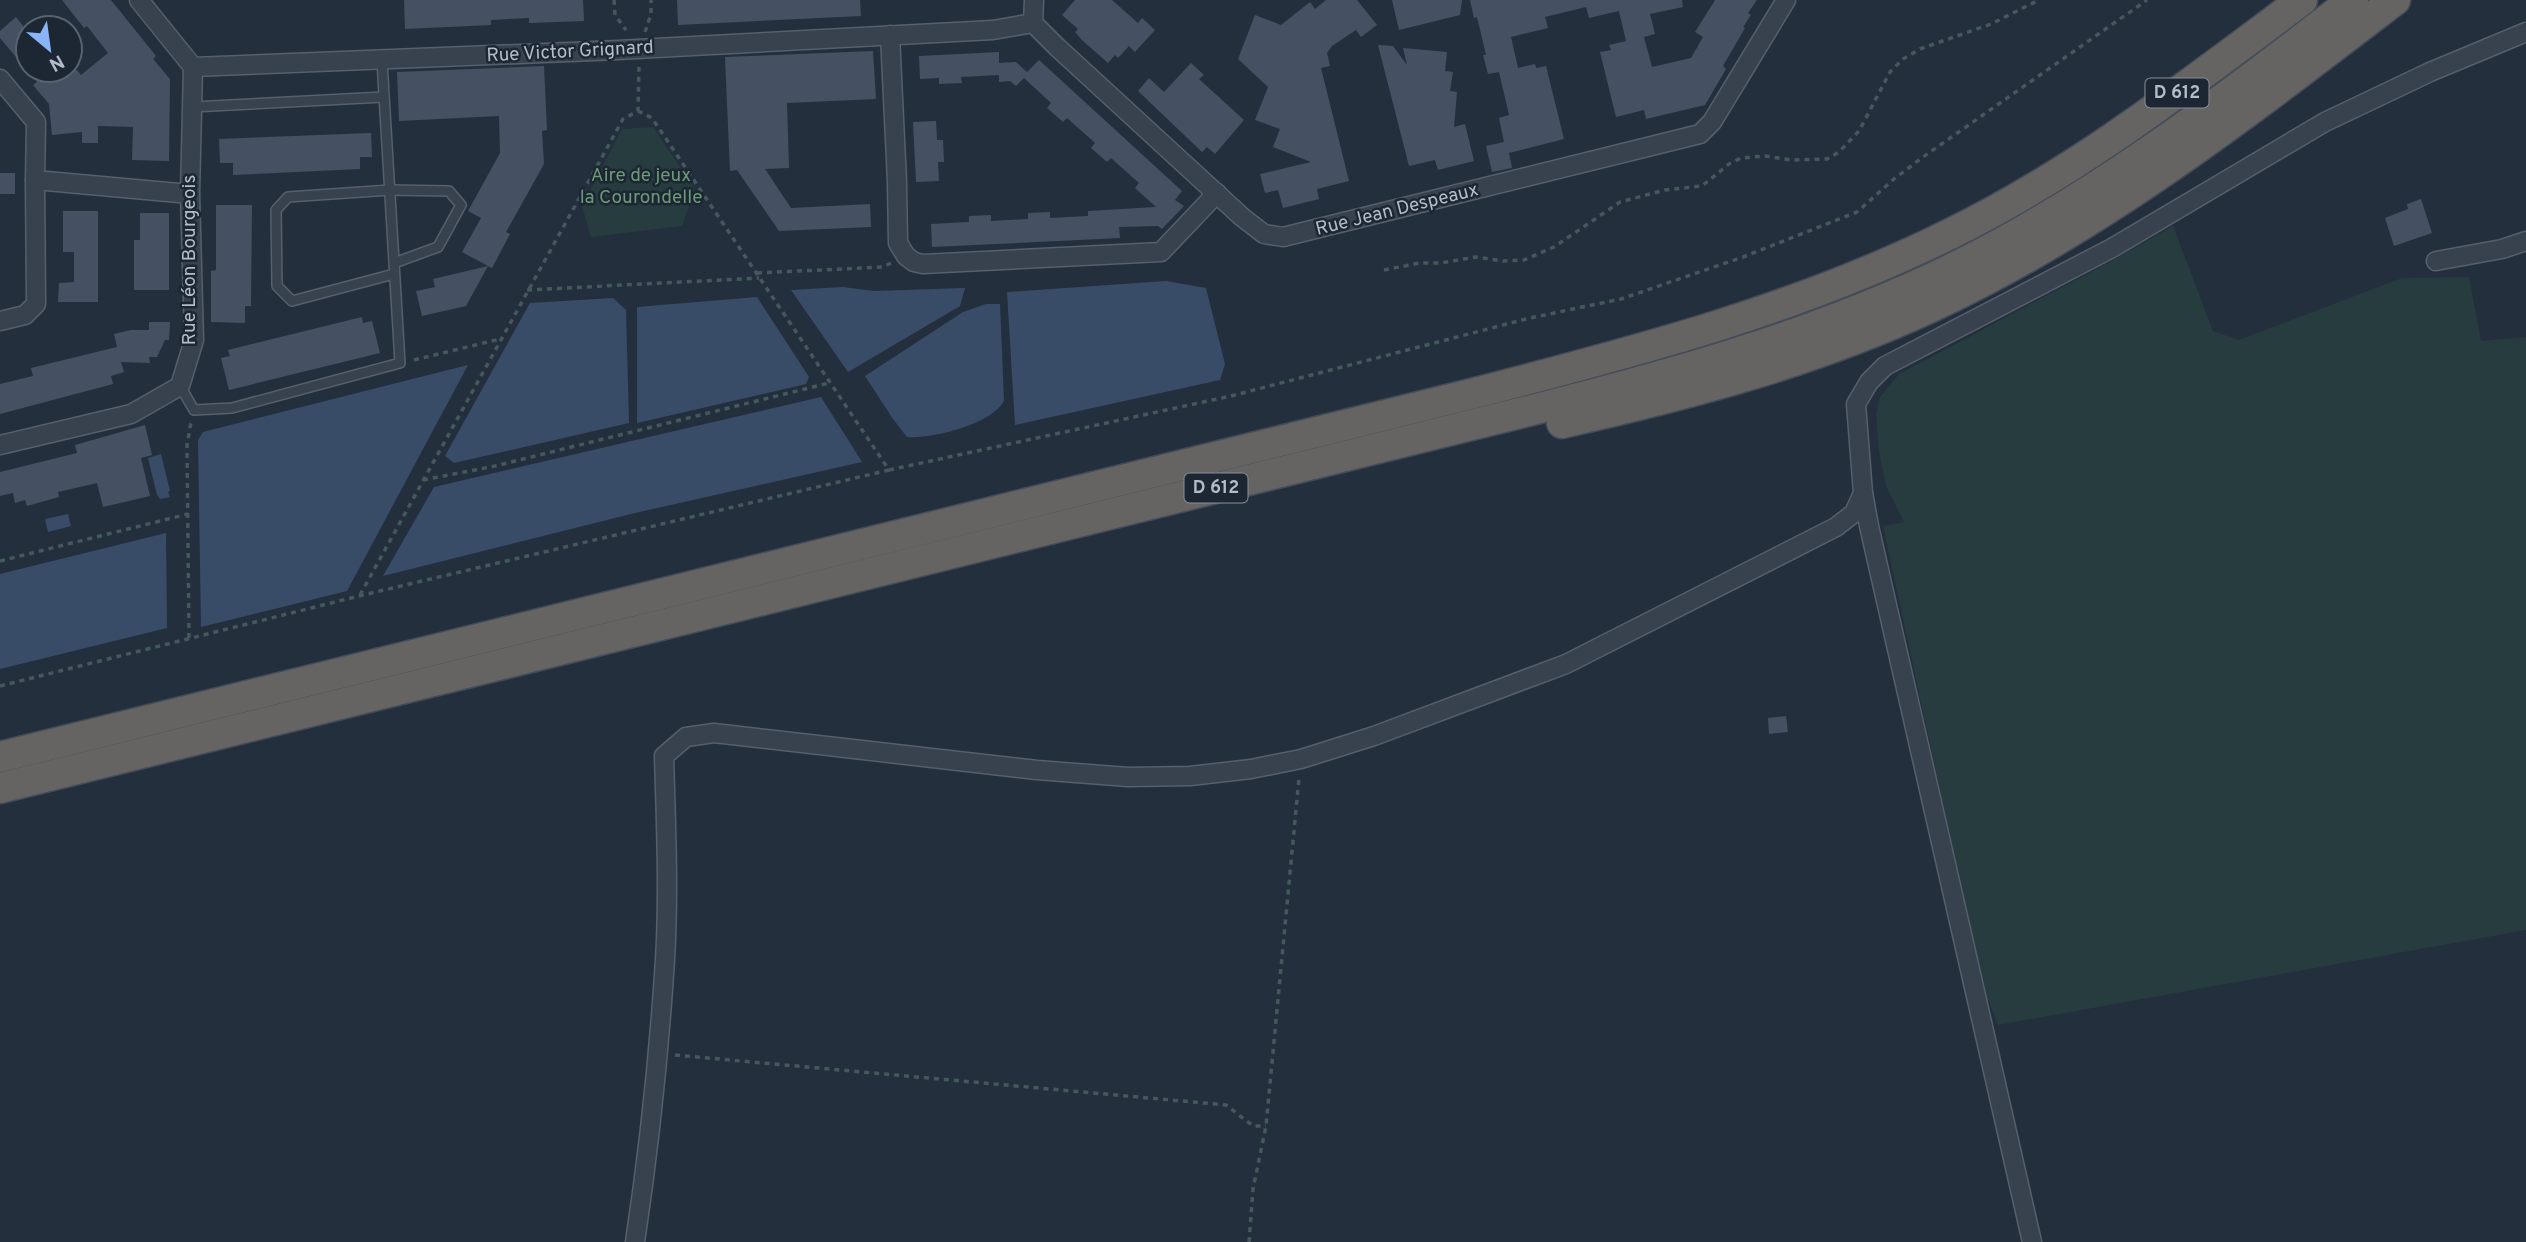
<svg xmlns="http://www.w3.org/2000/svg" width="2526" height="1242" viewBox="0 0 2526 1242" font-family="Overpass,sans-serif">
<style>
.green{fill:#263c3f}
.water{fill:#394c67}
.building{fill:#455162}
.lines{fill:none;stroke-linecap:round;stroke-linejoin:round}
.service-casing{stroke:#565f6c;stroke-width:12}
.minor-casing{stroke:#565f6c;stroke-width:21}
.trunk-casing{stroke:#434c59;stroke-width:33}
.path{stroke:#44595c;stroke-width:3.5;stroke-dasharray:5 5;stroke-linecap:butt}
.service{stroke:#38414e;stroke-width:9}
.minor{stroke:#38414e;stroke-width:18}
.trunk{stroke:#656462;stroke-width:30}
.labels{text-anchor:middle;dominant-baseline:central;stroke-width:5;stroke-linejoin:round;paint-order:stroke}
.shield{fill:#1d2633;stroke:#878f9c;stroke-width:2}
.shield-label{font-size:18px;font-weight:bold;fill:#b4bcc9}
.street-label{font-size:19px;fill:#b4bcc9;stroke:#1d2633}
.park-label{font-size:19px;fill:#6b9a76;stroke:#1d2633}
</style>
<rect width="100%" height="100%" fill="#242f3e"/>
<!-- green -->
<g class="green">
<polygon points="653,127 695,189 682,226 591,237 582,206 622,129"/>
<polygon points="2173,226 2213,331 2239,340 2402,278 2469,277 2481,341 2526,337 2526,930 1998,1025 1981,981 1883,526 1904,522 1886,486 1879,452 1876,414 1880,397 1899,374 2106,264"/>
</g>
<!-- water -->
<g class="water">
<polygon points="1166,281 1206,288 1225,364 1220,380 1015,425 1007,292"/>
<polygon points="843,287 874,291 965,288 960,306 848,372 791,290"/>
<polygon points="757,297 809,377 806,384 637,423 637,307"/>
<polygon points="613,298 626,310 629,423 454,463 445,456 530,303"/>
<path d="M 986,304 L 1000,304 L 1004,401 C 992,424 932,439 907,437 L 893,419 L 865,376 L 963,312 Z"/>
<polygon points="468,365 347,591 201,627 198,440 203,432"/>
<polygon points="821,397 862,462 635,513 383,576 434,487"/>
<polygon points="161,454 170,491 168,492 170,497 160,499 157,495 148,458"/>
<polygon points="68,514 71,526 48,532 45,519"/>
<polygon points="166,533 167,628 0,669 0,574"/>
</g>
<!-- building -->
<g class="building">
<polygon points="62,0 111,0 156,56 153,59 170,79 169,161 132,160 133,127 98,126 98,143 82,143 82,132 52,135 49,104 33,85 37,82 0,38 0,31 16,17 28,32 28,70 77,70 81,75 108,53 87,26 84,28"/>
<polygon points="404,0 583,0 584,21 529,23 529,18 491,20 491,25 405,29"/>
<polygon points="677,0 860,0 861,16 678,25"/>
<polygon points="1075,0 1112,0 1138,23 1142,18 1155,30 1135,52 1129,46 1118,58 1115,55 1108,63 1082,40 1075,32 1078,29 1062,15"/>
<polygon points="1326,0 1357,0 1377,25 1361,37 1356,30 1332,46 1327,53 1330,66 1321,68 1349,181 1317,189 1319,199 1283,208 1278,190 1265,193 1260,174 1311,162 1273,147 1280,129 1255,120 1268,87 1238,59 1255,15 1281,25 1310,2 1315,9"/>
<polygon points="1392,0 1462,0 1460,15 1399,30"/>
<polygon points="1470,0 1682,0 1683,7 1650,14 1655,34 1644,37 1652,67 1691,58 1703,37 1695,32 1715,0 1757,0 1748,13 1751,15 1743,27 1745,28 1723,66 1726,69 1705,105 1646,119 1644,110 1616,117 1600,52 1611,50 1609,45 1626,41 1619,11 1589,18 1586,7 1545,17 1548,28 1511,37 1518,68 1535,64 1536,68 1546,66 1564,139 1509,153 1512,168 1492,172 1486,146 1504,142 1499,118 1509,115 1499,72 1488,74 1483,55 1486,55 1477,17 1474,18"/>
<polygon points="1378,45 1393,46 1407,65 1403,48 1447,52 1445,71 1453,72 1450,91 1457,92 1454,127 1465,124 1474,161 1438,170 1435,160 1409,166"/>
<polygon points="873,51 876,99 787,103 789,168 765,169 791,208 870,204 871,227 779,231 737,170 730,171 725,57"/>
<polygon points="999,52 999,63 1016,62 1027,72 1039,60 1182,191 1175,200 1184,206 1162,229 1158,226 1119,227 1120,238 932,247 931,224 969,222 969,216 991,215 991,221 1028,219 1028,213 1050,212 1050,218 1088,216 1088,211 1156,207 1135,188 1139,183 1111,158 1107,162 1091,148 1095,143 1067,118 1063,122 1047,108 1051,103 1024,78 1016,86 1010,81 999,82 999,75 961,77 962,83 939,84 939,78 920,79 919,56"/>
<polygon points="1191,63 1204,75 1199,79 1244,120 1215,154 1207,147 1202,152 1138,91 1149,78 1164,92"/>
<polygon points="544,66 547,130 542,131 544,164 506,232 510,234 492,268 488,266 466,306 422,316 416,291 435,287 433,279 488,266 462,252 481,218 468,211 500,153 499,116 399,121 397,72"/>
<polygon points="936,121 937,140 943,140 944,162 938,162 939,181 916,182 913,122"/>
<polygon points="371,133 372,157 360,157 360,169 233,175 233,163 220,163 219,139"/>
<rect x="0" y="173" width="15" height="21"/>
<polygon points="2421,199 2432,233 2394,246 2385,218 2408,209 2407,204"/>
<polygon points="216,205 252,205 251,306 245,306 245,323 211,322 211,271 216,270"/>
<polygon points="63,211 98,211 98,302 58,302 59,283 74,282 74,252 63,252"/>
<polygon points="140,213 169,213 169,290 134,290 134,240 140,240"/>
<polygon points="362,317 363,323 372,321 380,353 229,390 221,358 230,356 228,350"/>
<polygon points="149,322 170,322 169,340 165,340 157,357 149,357 150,363 121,362 124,372 111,376 113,384 0,414 0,384 33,376 31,368 117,347 114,334 131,330 149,330"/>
<polygon points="145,425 152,455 141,458 150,496 103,507 97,483 58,492 59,497 27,506 25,500 15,503 13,493 0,496 0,472 77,453 75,445"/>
<polygon points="1786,716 1788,732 1769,734 1768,718"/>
</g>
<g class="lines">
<!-- service casing -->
<g class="service-casing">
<g id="service">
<polyline points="192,107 384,97"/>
<polyline points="394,274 292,301 277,286 276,210 288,197 390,190 449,191 461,205 438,247 394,263"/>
<polyline points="180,386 194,410 232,408 400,363 382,61"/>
</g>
</g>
<!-- minor casing -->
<g class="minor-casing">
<g id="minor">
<polyline points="139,0 193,67 618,50 993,30 1033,23"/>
<polyline points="1034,0 1033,23 1057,47 1242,217 1264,234 1283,237 1700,134 1712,122 1786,0"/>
<polyline points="890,35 897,182 898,243 906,256 914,262 923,264 1161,252 1217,193"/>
<polyline points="0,79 36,122 35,180 190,194"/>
<polyline points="2436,261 2502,249 2526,241"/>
<polyline points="0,321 25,315 36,304 35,180"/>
<polyline points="0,445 131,414 180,386 194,340 190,194 193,67"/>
<path d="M 635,1242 C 649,1149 659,1054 665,960 C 669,892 666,824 664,756 L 686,737 L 714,733 L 1037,770 L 1128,777 L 1190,776 L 1251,769 L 1301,759 L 1374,736 L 1566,664 L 1836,527 L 1854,513 L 1863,493"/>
<polyline points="2032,1242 1869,526 1863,493 1856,404 1869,382 1885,366 2112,248 2325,122 2430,72 2526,32"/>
</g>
</g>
<!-- trunk casing -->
<g class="trunk-casing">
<g id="trunk">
<path d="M 1562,423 C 1687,395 1812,362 1929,308 C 2099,229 2247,113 2395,0"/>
<path d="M 0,757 L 1475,393 C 1638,351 1799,309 1950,234 C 2077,172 2189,84 2302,0"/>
<path d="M 0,788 L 1536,409 C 1675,374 1813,335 1943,273 C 2091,202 2223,100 2353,0"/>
</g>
</g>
<!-- path -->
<g class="path">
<polyline points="614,0 615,15 626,30"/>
<polyline points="645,32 651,14 651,0"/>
<polyline points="1384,270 1420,263 1441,263 1476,257 1503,261 1524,260 1554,247 1620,202 1665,190 1702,186 1729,164 1741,158 1765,156 1791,160 1827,159 1839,152 1859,131 1890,72 1903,59 1920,49 1991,24 2039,0"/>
<polyline points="757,273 883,267 891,263"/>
<polyline points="527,290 759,278"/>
<polyline points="414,360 500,339"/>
<polyline points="889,470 1231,396 1530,318 1621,299 1743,257 1857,212 1894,179 1923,157 2147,0"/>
<polyline points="423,480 495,466 829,383"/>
<polyline points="0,561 188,514"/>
<polyline points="360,595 623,119 638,111 639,67"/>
<polyline points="189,638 187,445 191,422"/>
<polyline points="0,686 359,596 889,470 652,118 638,111"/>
<polyline points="675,1055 1226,1105 1253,1126 1266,1126"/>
<polyline points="1249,1242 1253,1189 1266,1126 1299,778"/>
</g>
<!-- service -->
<use href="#service" class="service"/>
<!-- minor -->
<use href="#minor" class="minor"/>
<!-- trunk -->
<use href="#trunk" class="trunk"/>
</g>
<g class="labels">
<!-- shield labels -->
<g class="shield">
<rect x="2145.5" y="78.5" width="63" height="29" rx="5"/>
<rect x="1184.5" y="473.5" width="63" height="29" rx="5"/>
</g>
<g class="shield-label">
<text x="2177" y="93">D 612</text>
<text x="1216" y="488">D 612</text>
</g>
<!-- street labels -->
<g class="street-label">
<text transform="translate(570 52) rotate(-3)">Rue Victor Grignard</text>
<text transform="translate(1397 210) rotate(-14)">Rue Jean Despeaux</text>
<text transform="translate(190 260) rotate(-90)">Rue Léon Bourgeois</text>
</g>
<!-- park labels -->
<g class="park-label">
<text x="641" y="176">Aire de jeux<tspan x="641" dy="22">la Courondelle</tspan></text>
</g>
</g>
<!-- north arrow -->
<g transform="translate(49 49) rotate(151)"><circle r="33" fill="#1d2633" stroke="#59626f" stroke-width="2"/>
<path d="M0-5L12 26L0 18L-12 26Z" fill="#8ab4f8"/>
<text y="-10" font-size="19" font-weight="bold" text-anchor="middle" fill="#b4bcc9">N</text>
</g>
</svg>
